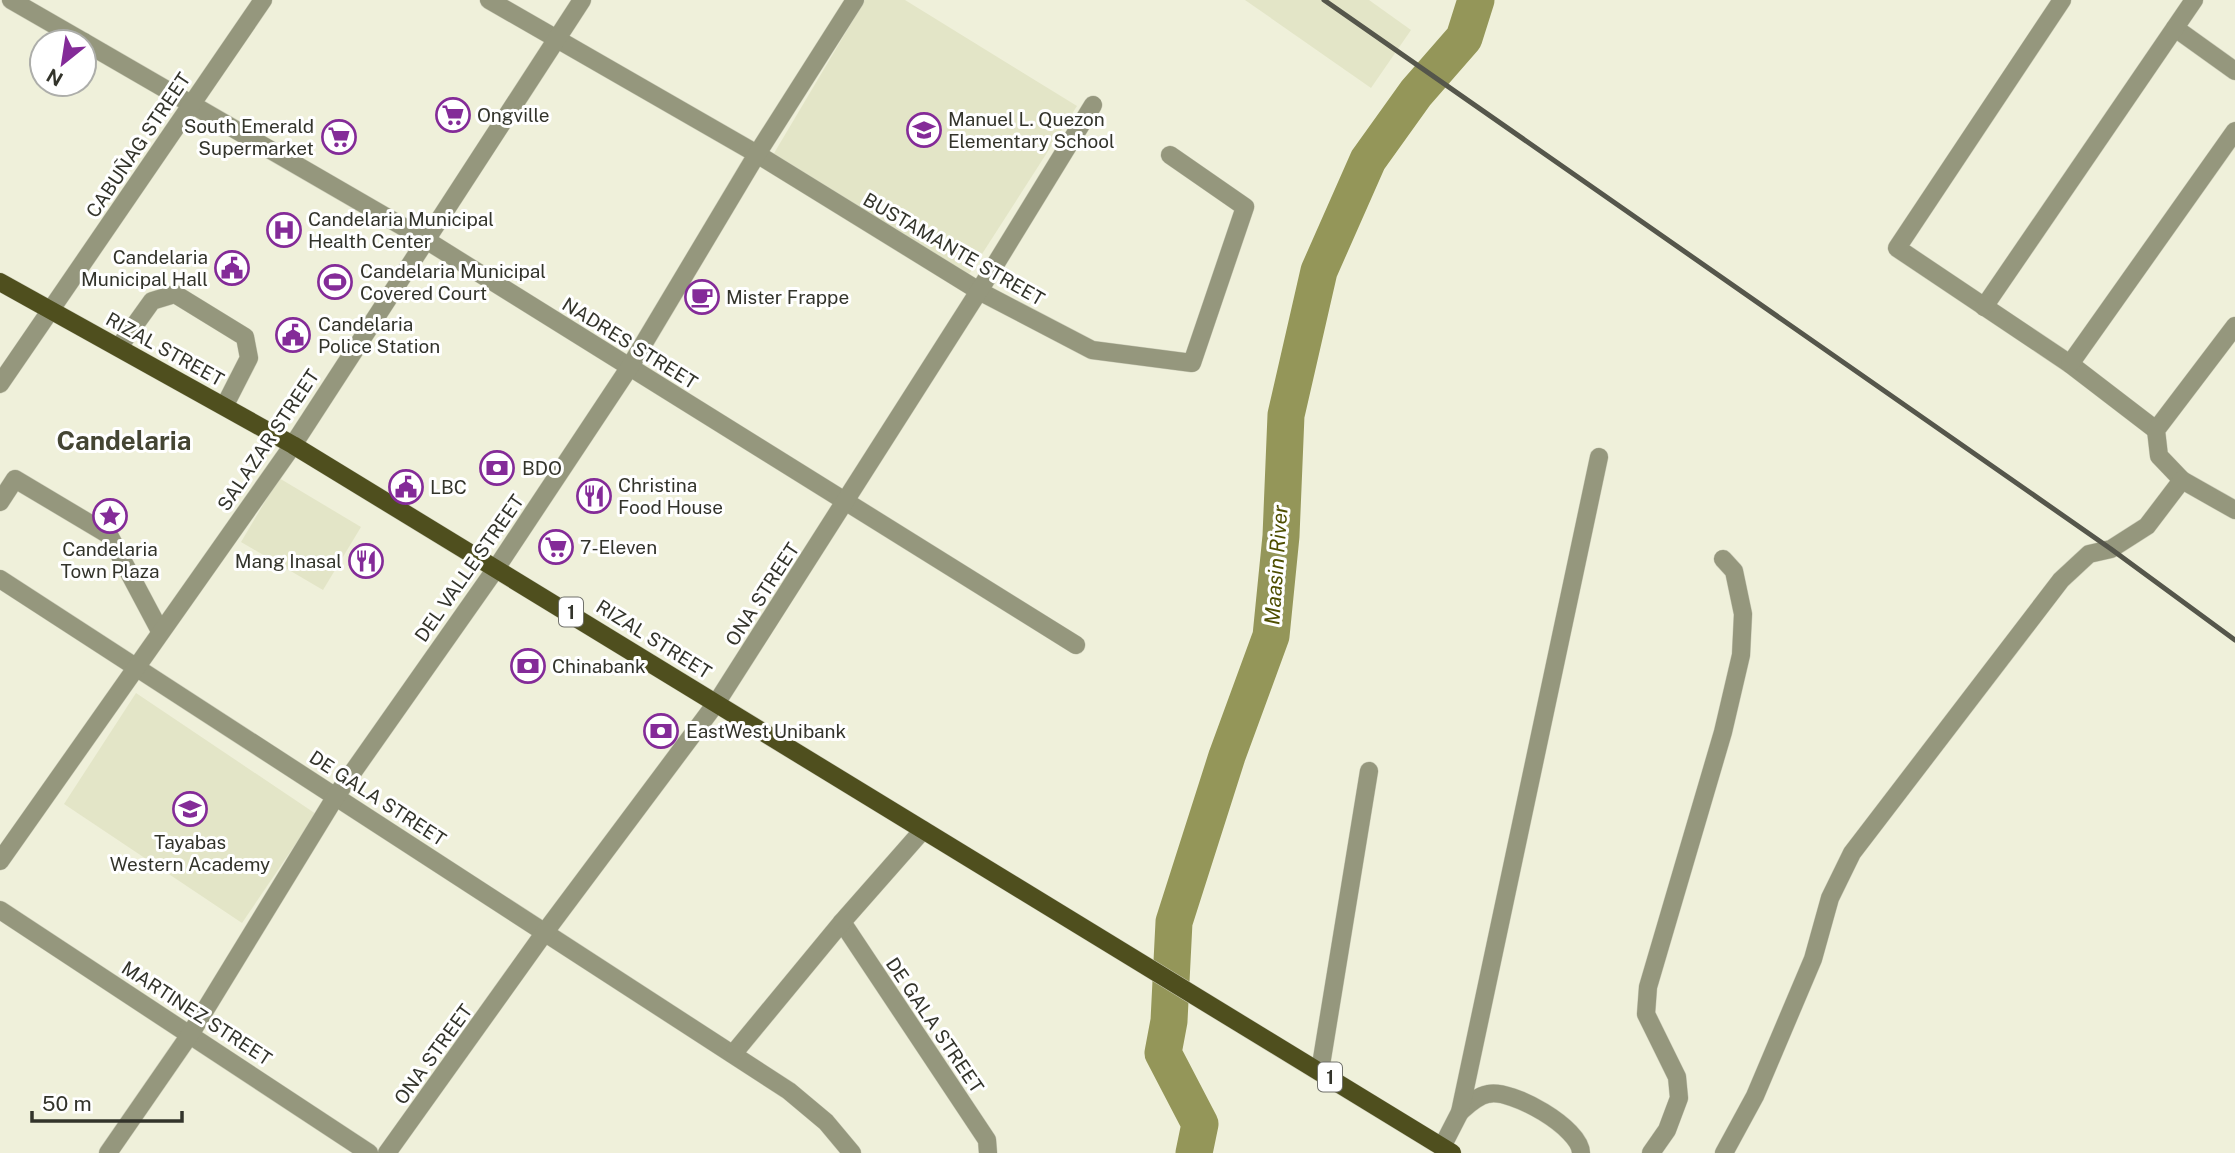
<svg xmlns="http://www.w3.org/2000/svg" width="2235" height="1153" viewBox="0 0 2235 1153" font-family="'Public Sans',sans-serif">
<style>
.built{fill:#e3e5c7}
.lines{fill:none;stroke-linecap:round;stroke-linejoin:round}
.river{stroke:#949659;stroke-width:37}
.minor-casing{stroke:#cdceba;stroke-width:19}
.major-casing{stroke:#cdceba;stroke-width:19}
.minor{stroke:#95977d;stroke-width:18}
.major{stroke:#4f4f1e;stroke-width:18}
.rail{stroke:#55564b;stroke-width:5}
.labels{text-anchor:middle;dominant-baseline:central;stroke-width:6;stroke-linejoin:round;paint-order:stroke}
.shield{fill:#fff;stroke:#70716b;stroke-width:2}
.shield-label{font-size:18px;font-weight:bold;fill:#33342b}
.poi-label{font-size:19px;fill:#33342b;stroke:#fff;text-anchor:start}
.street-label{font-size:19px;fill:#33342b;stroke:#fff}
.water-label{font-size:21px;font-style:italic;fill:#4e4e00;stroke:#fff}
.district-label{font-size:26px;font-weight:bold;fill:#444533;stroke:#fff}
</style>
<rect width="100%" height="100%" fill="#eff0da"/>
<!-- built -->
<g class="built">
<polygon points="865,0 905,0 1077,106 964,282 773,155"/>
<polygon points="1245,0 1369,0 1411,30 1371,88"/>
<polygon points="279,478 361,527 323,590 241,542"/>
<polygon points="136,693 316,814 242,923 64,804"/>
</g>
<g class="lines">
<!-- river -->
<polyline class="river" points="1194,1153 1200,1124 1163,1053 1169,1021 1174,922 1227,756 1271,636 1281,536 1286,415 1319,271 1368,160 1416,93 1464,38 1476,0"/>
<!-- minor casing -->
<g class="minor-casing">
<g id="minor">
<polyline points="11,0 84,42"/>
<polyline points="489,0 757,154 979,291 1092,350 1192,363 1245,207 1170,155"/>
<polyline points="2062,0 1897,248 2070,364 2156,430"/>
<polyline points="2175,28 2235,71"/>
<polyline points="84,42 426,240 1076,645"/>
<polyline points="1984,307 2194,0"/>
<polyline points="119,347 152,301 175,294 245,337 249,358 225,405"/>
<polyline points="2070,364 2235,131"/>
<polyline points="0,384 263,0"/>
<polyline points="2182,480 2159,456 2156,430 2235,326"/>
<polyline points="0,502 15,479 109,535 160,631"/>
<polyline points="0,579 789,1091 826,1122 852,1153"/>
<polyline points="0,861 293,445 582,0"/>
<polyline points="0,910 369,1153"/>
<polyline points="842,922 987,1140 988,1153"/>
<polyline points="733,1054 842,922 923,830"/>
<polyline points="1320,1071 1369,771"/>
<path d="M 1460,1112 C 1468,1105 1477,1096 1488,1094 C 1511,1088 1581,1128 1581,1153"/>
<polyline points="1442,1147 1460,1112 1599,457"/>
<polyline points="108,1153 191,1033 336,796 497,567 629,368 757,154 855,0"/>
<polyline points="387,1153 545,932 717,702 979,291 1093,105"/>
<polyline points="1651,1153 1667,1130 1679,1098 1677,1077 1646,1014 1648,987 1723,732 1741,655 1743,614 1734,571 1723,559"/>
<polyline points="1724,1153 1755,1096 1813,959 1830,898 1852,853 2061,580 2089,554 2111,549 2147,526 2182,480 2235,510"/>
</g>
</g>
<!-- major casing -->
<g class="major-casing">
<polyline id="major" points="0,282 293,445 1452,1153"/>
</g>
<!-- minor -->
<use href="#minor" class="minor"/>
<!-- major -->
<use href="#major" class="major"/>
<!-- rail -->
<polyline class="rail" points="1324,0 2111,549 2235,640"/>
</g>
<!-- icons -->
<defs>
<g id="supermarket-ring" transform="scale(1.75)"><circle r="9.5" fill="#fff" stroke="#842b98" stroke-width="1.5"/><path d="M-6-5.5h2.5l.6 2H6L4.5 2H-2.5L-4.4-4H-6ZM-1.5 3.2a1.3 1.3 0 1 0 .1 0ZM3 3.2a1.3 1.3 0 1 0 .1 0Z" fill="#842b98"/></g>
<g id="school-ring" transform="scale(1.75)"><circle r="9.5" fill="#fff" stroke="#842b98" stroke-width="1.5"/><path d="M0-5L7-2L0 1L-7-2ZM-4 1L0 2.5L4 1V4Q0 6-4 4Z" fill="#842b98"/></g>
<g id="hospital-ring" transform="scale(1.75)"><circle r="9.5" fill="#fff" stroke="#842b98" stroke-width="1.5"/><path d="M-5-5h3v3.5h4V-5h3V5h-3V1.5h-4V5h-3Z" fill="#842b98"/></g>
<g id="civic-ring" transform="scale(1.75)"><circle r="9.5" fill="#fff" stroke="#842b98" stroke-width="1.5"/><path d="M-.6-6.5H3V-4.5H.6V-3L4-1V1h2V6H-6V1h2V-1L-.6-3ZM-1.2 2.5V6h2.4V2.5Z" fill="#842b98"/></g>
<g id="stadium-ring" transform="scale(1.75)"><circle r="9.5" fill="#fff" stroke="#842b98" stroke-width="1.5"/><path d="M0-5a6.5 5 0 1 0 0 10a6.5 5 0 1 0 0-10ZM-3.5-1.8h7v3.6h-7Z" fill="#842b98"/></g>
<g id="cafe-ring" transform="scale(1.75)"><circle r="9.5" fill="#fff" stroke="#842b98" stroke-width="1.5"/><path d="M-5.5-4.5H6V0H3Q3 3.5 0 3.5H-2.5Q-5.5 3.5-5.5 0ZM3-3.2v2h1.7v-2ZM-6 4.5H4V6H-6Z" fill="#842b98"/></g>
<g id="bank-ring" transform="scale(1.75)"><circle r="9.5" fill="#fff" stroke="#842b98" stroke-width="1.5"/><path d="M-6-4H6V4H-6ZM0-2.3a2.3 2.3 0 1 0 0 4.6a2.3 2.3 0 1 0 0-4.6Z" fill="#842b98"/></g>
<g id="restaurant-ring" transform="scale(1.75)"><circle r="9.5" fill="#fff" stroke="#842b98" stroke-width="1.5"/><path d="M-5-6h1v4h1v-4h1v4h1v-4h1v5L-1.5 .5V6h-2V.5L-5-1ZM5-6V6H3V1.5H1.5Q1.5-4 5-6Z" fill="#842b98"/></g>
<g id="sight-ring" transform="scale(1.75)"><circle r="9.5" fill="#fff" stroke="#842b98" stroke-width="1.5"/><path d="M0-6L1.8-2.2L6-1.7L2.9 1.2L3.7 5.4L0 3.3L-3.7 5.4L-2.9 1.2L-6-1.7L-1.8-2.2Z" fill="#842b98"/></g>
</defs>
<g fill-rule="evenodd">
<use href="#supermarket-ring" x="453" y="115"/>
<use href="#school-ring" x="924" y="130"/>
<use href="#supermarket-ring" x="339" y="137"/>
<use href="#hospital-ring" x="284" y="230"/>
<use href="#civic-ring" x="232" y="268"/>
<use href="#stadium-ring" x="335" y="282"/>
<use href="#cafe-ring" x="702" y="297"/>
<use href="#civic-ring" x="293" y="335"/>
<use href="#bank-ring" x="497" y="468"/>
<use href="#civic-ring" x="406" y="487"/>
<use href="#restaurant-ring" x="594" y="496"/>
<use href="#sight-ring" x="110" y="516"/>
<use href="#supermarket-ring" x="556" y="547"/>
<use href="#restaurant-ring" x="366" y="561"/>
<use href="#bank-ring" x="528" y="666"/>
<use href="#bank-ring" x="661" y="731"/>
<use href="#school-ring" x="190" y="809"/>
</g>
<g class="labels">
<!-- shield labels -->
<g class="shield">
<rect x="559" y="597.5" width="24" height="29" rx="5"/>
<rect x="1318" y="1062.5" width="24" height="29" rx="5"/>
</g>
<g class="shield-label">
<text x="571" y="612">1</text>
<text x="1330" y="1077">1</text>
</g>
<!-- poi labels -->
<g class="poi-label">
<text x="477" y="115">Ongville</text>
<text x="948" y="119">Manuel L. Quezon<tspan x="948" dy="22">Elementary School</tspan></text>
<text x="314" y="126" text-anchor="end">South Emerald<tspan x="314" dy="22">Supermarket</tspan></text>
<text x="308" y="219">Candelaria Municipal<tspan x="308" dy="22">Health Center</tspan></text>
<text x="208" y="257" text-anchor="end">Candelaria<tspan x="208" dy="22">Municipal Hall</tspan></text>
<text x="360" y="271">Candelaria Municipal<tspan x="360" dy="22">Covered Court</tspan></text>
<text x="726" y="297">Mister Frappe</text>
<text x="318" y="324">Candelaria<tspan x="318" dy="22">Police Station</tspan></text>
<text x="522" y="468">BDO</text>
<text x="618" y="485">Christina<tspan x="618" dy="22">Food House</tspan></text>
<text x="430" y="487">LBC</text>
<text x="580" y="547">7-Eleven</text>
<text x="110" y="549" text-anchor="middle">Candelaria<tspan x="110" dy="22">Town Plaza</tspan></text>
<text x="342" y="561" text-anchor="end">Mang Inasal</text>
<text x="552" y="666">Chinabank</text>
<text x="686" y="731">EastWest Unibank</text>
<text x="190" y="842" text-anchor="middle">Tayabas<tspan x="190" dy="22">Western Academy</tspan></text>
</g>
<!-- street labels -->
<g class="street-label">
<text transform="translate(138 145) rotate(-56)">CABUÑAG STREET</text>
<text transform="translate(954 249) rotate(30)">BUSTAMANTE STREET</text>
<text transform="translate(630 343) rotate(32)">NADRES STREET</text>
<text transform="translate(165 349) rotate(29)">RIZAL STREET</text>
<text transform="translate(268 440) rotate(-56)">SALAZAR STREET</text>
<text transform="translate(469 568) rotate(-55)">DEL VALLE STREET</text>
<text transform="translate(762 594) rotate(-57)">ONA STREET</text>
<text transform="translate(654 639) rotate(32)">RIZAL STREET</text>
<text transform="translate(378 798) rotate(33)">DE GALA STREET</text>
<text transform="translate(197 1013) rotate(33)">MARTINEZ STREET</text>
<text transform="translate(935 1025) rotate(56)">DE GALA STREET</text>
<text transform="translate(433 1054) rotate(-54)">ONA STREET</text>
</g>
<!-- water labels -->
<g class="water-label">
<text transform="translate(1276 565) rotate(-86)">Maasin River</text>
</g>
<!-- district labels -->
<g class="district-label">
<text x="124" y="440">Candelaria</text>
</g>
</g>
<!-- north arrow -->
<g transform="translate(63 63) rotate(210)"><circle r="33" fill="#ffffff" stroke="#adaeaa" stroke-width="2"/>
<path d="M0-5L12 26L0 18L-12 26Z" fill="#842b98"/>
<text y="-10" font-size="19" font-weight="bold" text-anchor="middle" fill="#33342b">N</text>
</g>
<!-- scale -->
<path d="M32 1111v10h150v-10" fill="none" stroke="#33342b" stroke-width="3.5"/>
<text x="42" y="1111" font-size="21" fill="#33342b" stroke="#ffffff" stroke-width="5" paint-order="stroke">50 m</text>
</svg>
